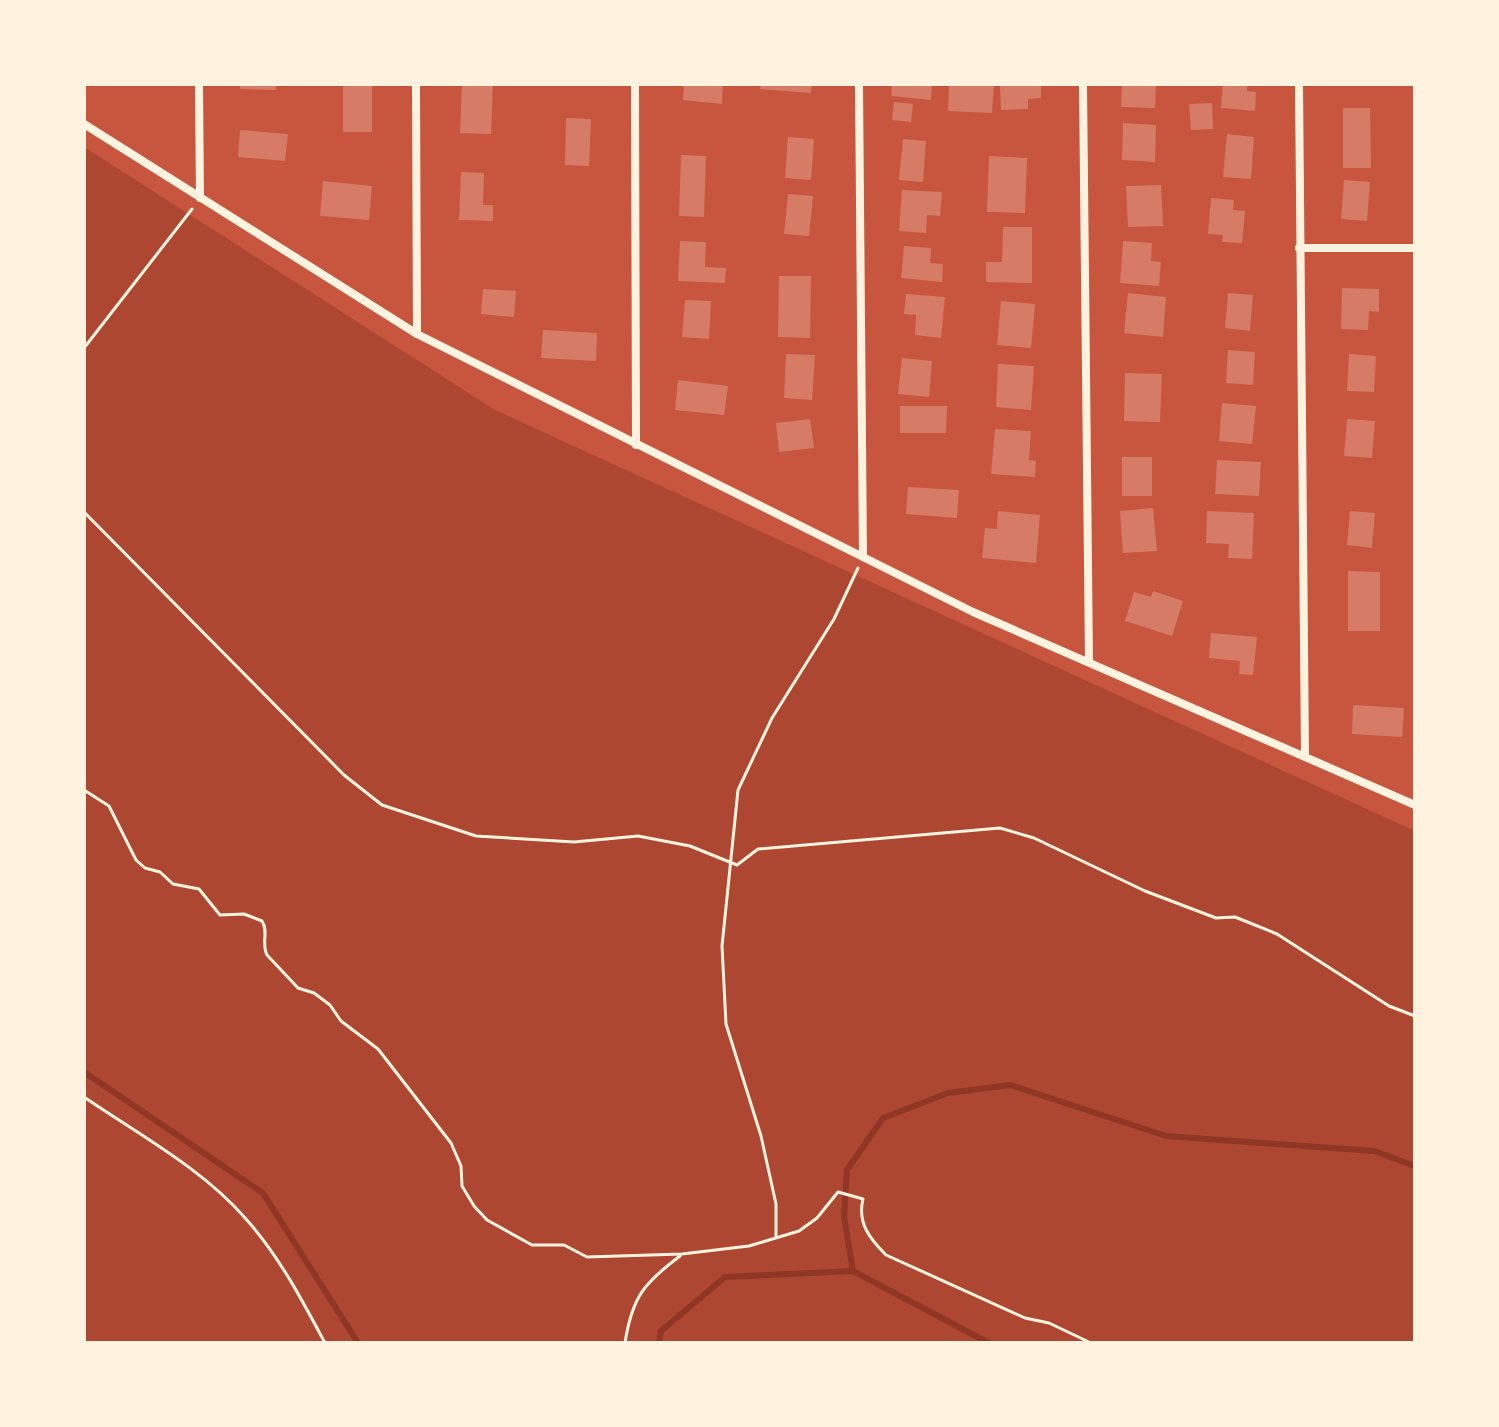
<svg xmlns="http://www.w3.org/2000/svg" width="1499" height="1427" viewBox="0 0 1499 1427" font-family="'PT Sans Narrow',sans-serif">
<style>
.green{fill:#ae4732}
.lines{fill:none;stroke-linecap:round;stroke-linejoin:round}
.stream{stroke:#8f3625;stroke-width:6}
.building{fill:#d67c66}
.path{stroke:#fff3e0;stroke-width:3}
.minor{stroke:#fff3e0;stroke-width:8}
</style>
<rect width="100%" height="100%" fill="#c8553d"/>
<!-- green -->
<polygon class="green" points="84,147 495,410 1415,831 1415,1343 84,1343"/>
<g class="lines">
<!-- stream -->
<g class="stream">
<polyline points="84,1072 263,1193 358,1343"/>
<polyline points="853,1271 844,1217 847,1170 883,1118 948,1093 1010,1085 1166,1136 1374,1151 1415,1166"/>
<polyline points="659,1343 661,1331 725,1277 853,1271 989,1343"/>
</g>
</g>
<!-- building -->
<g class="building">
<polygon points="240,84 276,84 276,90 240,89"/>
<rect x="343" y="84" width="29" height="48"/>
<polygon points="462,84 493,84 491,134 460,133"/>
<polygon points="684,84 723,84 722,104 683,100"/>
<polygon points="761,84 812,84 811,93 760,89"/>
<polygon points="892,84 932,84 931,100 891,96"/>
<polygon points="949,84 994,84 992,113 948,111"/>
<polygon points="1000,84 1041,84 1041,98 1028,99 1028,109 1001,110"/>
<polygon points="1122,84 1156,84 1155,108 1121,107"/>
<polygon points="1223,84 1247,84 1247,91 1256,92 1255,111 1221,108"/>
<polygon points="894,102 913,104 911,122 892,120"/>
<polygon points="1212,103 1213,129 1191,130 1189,104"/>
<polygon points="1343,108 1370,108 1371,168 1343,168"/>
<polygon points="566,118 591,119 589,166 565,165"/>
<polygon points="1123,123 1156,125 1155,162 1122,160"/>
<polygon points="240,130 288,134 285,161 238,157"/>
<polygon points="1227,134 1254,137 1251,179 1223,177"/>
<polygon points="788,137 814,139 811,180 785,178"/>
<polygon points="903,139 926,141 923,182 899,180"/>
<polygon points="681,155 706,156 704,217 679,216"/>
<polygon points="989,156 1027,158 1025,213 987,212"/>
<polygon points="461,172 484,173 483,205 493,205 493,221 459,220"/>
<polygon points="1344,180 1370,182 1367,221 1341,219"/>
<polygon points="323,181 372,186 369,220 320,216"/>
<polygon points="1161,185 1163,226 1128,227 1126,186"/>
<polygon points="902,190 942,192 940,216 927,215 926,233 899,231"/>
<polygon points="788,194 813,196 809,236 784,234"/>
<polygon points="1211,198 1234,200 1233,210 1245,211 1242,243 1222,242 1223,235 1208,234"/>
<polygon points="1003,227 1032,227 1032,283 986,282 986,262 1002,262"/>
<polygon points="680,241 706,242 705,267 726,268 725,283 678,281"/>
<polygon points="1123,241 1152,243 1151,261 1161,262 1159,286 1120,283"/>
<polygon points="904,246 931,248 930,263 943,264 942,282 901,278"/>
<polygon points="779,276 811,276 810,338 778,337"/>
<polygon points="1342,288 1379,289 1379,312 1369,311 1368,330 1341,329"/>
<polygon points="483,289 516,291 514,317 481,314"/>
<polygon points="1128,293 1166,297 1163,337 1124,333"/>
<polygon points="1228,293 1253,295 1250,331 1225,328"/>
<polygon points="906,294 945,297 941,338 915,335 916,315 904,314"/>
<polygon points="685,300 711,301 709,339 682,337"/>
<polygon points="1001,301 1035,304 1031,348 997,345"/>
<polygon points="543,330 597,333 596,361 541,358"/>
<polygon points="1228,350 1255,352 1253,385 1226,383"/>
<polygon points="786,354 815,355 812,400 784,398"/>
<polygon points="1349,354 1376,356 1374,392 1347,391"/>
<polygon points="902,358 932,361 929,397 898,394"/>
<polygon points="998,364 1034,366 1031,410 996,407"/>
<polygon points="1125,373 1162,374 1160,422 1124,421"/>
<polygon points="678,380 728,386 724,415 675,410"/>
<polygon points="1222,403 1256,406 1252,444 1219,441"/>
<polygon points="900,406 947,406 946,433 900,433"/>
<polygon points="810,419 814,448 779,452 776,423"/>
<polygon points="1347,419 1375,421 1372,458 1344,456"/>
<polygon points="995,429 1031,431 1029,460 1036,461 1035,477 991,474"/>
<rect x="1122" y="457" width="30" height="39"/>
<polygon points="1217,460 1261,462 1259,496 1215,494"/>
<polygon points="908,487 959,490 957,518 906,514"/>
<polygon points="1153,508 1157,551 1123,553 1120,511"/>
<polygon points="998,511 1040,515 1036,563 982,558 985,528 997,529"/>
<polygon points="1207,511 1254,513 1252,559 1228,558 1229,544 1206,543"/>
<polygon points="1350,511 1375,513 1372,548 1347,545"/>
<polygon points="1348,571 1380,572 1380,631 1348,631"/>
<polygon points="1153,591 1183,601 1172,636 1125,621 1134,592 1151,597"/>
<polygon points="1211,633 1257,637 1253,675 1239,674 1240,661 1209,658"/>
<polygon points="1353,705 1404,708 1402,737 1352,734"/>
</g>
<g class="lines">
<!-- path -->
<g class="path">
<polyline points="84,348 192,209"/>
<polyline points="84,512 344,775 382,805 476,836 574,842 638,836 690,846 737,865 758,849 1000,828 1034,838 1145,891 1216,918 1235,917 1277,934 1389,1006 1415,1016"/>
<path d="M 84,790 L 109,806 L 136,860 L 145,868 L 160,872 L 173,884 L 199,889 L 220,915 L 244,914 L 262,921 C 269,932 261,943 267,955 L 298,988 L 314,993 L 330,1005 L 341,1021 L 378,1049 L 451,1143 L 461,1166 L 462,1186 L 474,1206 L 487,1220 L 532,1245 L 564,1245 L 587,1257 L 682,1254 L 749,1246 L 799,1231 L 817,1218 L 838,1192 L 863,1199 C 857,1223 870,1239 886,1255 L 1025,1318 L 1049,1323 L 1091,1343"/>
<path d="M 84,1097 C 138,1134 203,1169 246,1219 C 279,1256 302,1300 325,1343"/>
<polyline points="776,1237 776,1204 761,1136 726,1024 722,946 738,790 772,718 834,619 858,568"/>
<path d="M 625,1343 C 632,1297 644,1283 680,1256"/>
</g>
<!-- minor -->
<g class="minor">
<polyline points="199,84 200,198"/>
<polyline points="416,84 417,334"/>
<polyline points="635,84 636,445"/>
<polyline points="859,84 863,557"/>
<polyline points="1083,84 1089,661"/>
<polyline points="1299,84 1305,755"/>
<polyline points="84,124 417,334 973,612 1415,805"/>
<polyline points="1299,248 1415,248"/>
</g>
</g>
<!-- border -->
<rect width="1499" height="1427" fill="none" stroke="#fff3e0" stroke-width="172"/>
</svg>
